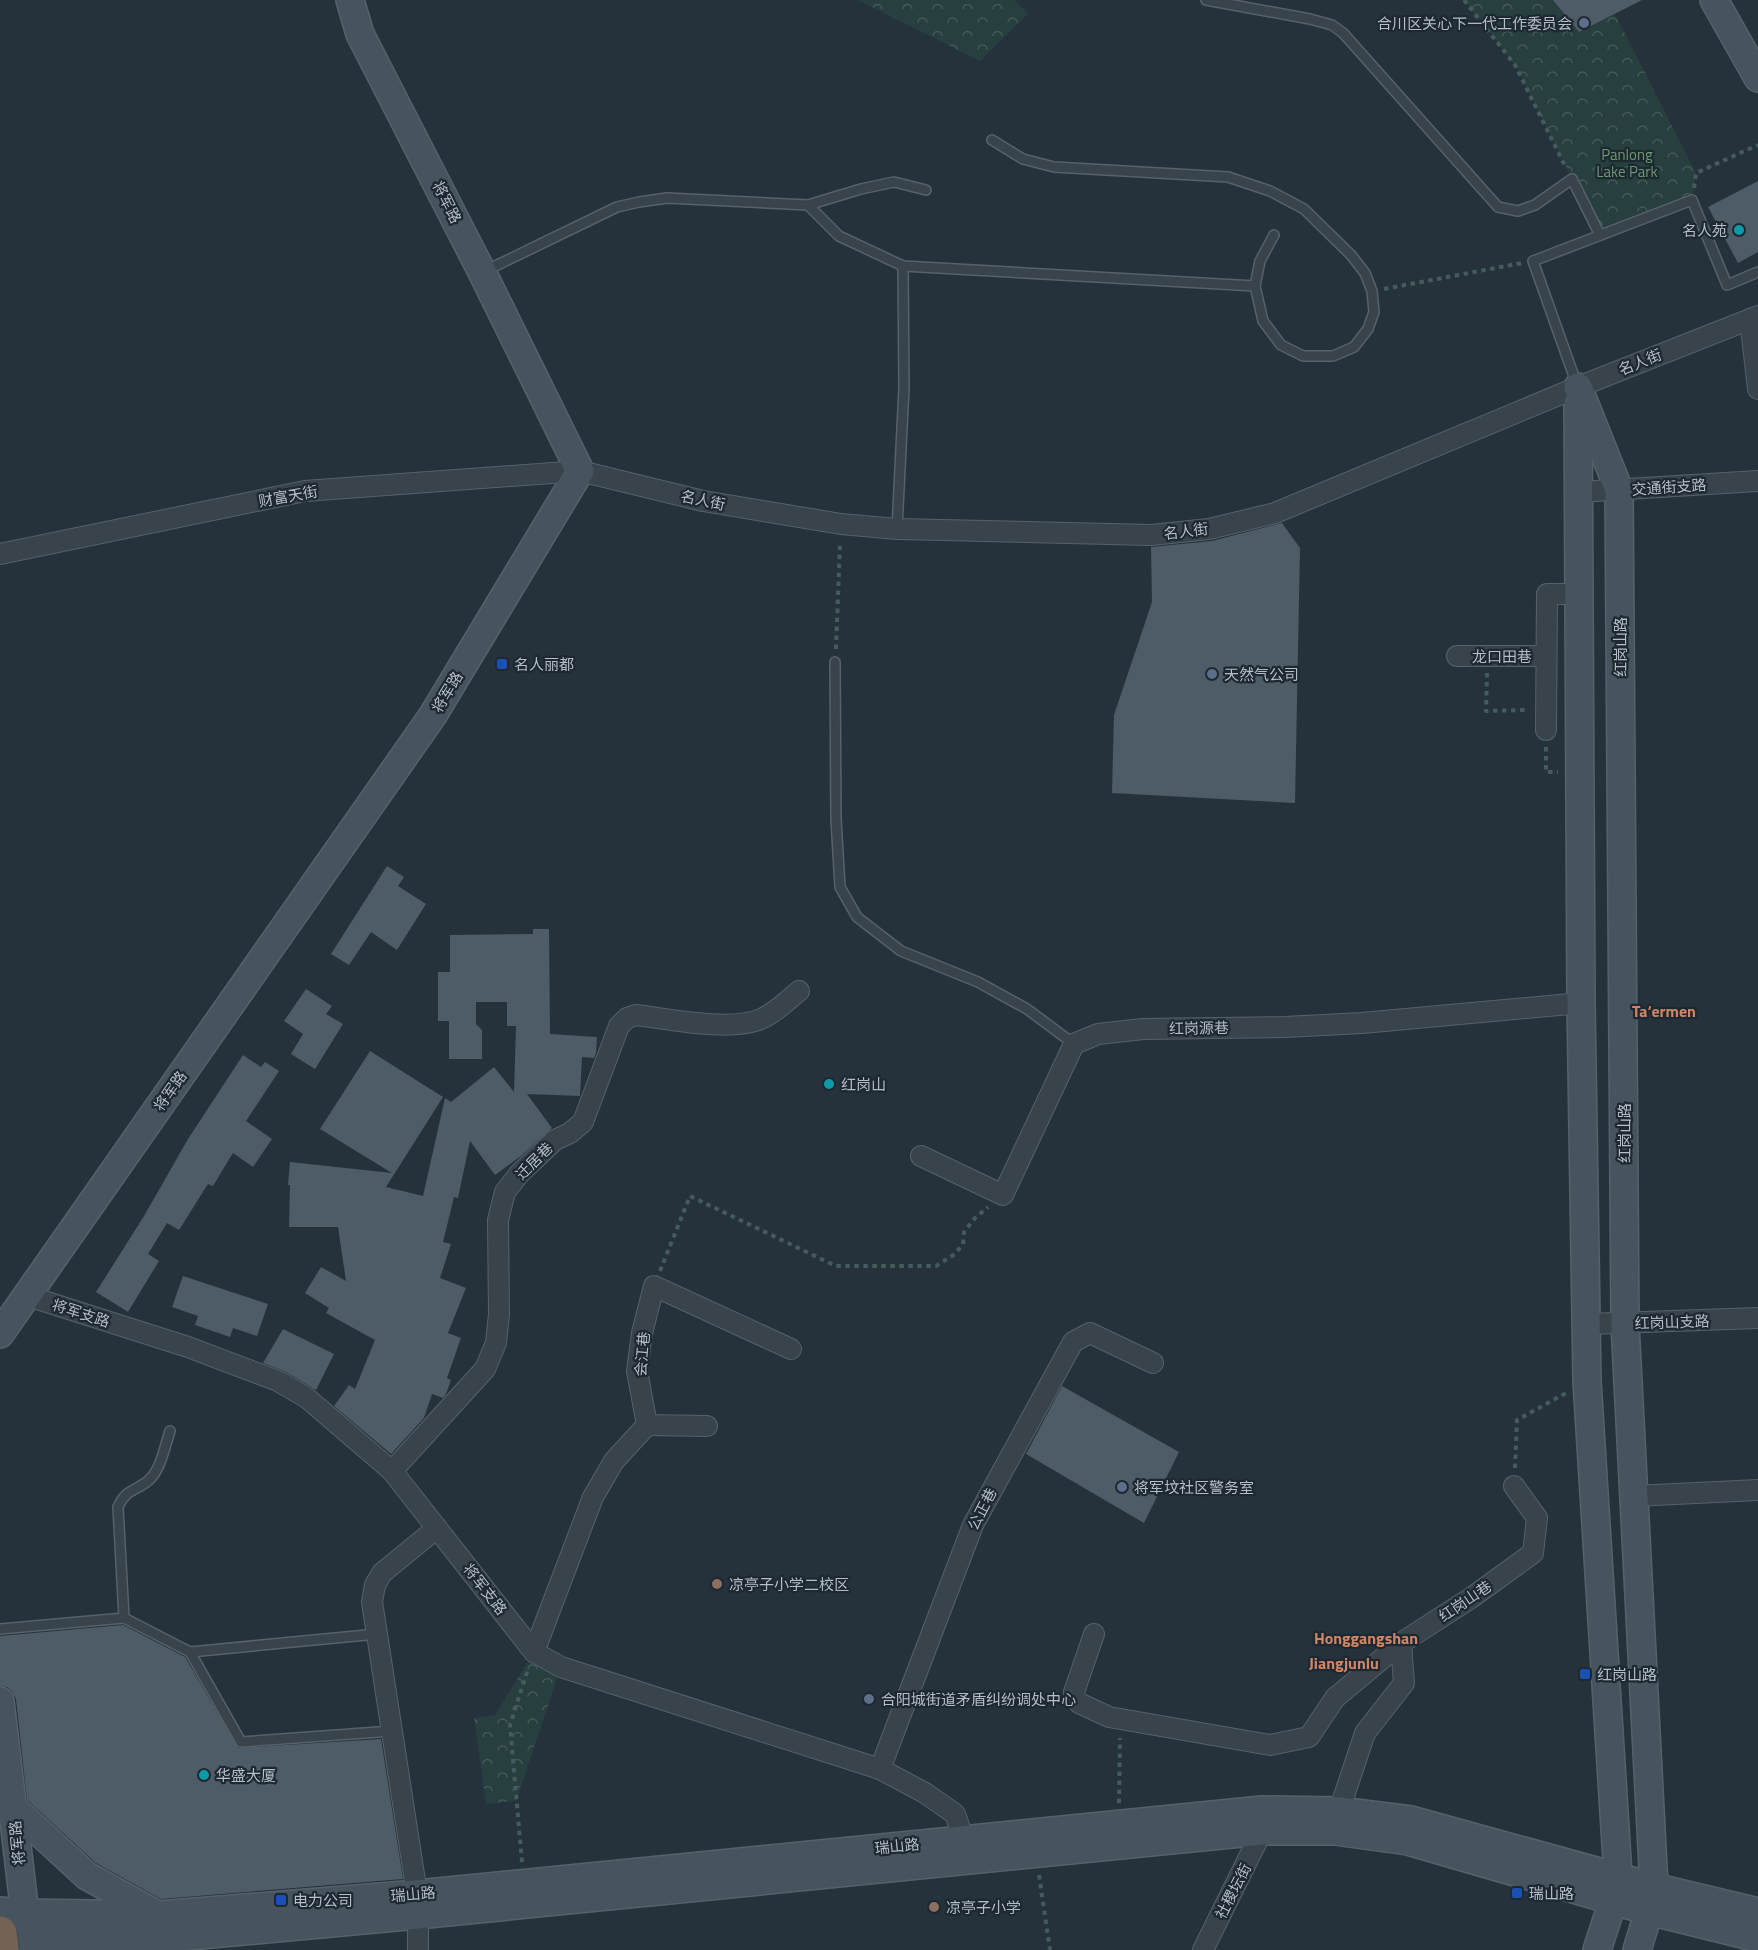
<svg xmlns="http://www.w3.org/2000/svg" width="1758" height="1950" viewBox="0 0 1758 1950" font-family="'Titillium Web','Noto Sans SC',sans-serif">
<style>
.forest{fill:url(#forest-crowns)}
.building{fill:#4e5c67}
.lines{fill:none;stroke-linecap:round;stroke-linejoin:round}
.lane-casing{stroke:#56616a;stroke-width:12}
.street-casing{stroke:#56616a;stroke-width:22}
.secondary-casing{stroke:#56616a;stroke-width:30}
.path{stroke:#465b5b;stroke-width:4;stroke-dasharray:4.5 4.5;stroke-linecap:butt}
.lane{stroke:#38434c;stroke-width:9}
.street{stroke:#38434c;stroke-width:20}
.secondary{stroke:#47535f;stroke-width:27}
.highway-bridge-casing{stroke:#434e57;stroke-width:36;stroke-linecap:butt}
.highway-bridge{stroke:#726356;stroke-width:33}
.service-dot{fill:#5c6f8a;stroke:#1d2831;stroke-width:2}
.culture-dot{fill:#0f9aa8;stroke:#1d2831;stroke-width:2}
.transit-dot{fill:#1a4fb4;stroke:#1d2831;stroke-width:2}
.education-dot{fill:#8d6e63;stroke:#1d2831;stroke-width:2}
.labels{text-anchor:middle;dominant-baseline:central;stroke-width:4.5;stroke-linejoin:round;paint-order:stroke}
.poi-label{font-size:15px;fill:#b4bec8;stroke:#1d2831;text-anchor:start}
.park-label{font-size:15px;fill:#6c9870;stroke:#1d2831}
.street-label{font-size:15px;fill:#b4bec8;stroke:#1d2831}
.neighbourhood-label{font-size:16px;font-weight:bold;fill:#d08666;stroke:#1d2831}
</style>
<defs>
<pattern id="forest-crowns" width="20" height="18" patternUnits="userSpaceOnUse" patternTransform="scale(1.5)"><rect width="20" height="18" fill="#273f3e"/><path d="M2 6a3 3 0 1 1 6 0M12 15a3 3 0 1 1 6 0" fill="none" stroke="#445958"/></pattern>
</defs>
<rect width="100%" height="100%" fill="#25323c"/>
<!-- forest -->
<g class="forest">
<polygon points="858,0 1014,0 1028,14 980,61"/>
<polygon points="1464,0 1553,0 1579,32 1615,14 1696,173 1692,200 1600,235 1515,65"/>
<polygon points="534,1652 561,1667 516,1801 486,1804 474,1718 495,1715"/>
</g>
<!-- building -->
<g class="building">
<polygon points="1553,0 1642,0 1579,32"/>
<polygon points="1758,181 1758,252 1738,263 1708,207"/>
<polygon points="1282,523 1300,548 1295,803 1112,793 1114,715 1152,602 1151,547 1212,541"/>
<polygon points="387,866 404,877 398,886 426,904 397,950 371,932 349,965 331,954"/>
<polygon points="533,929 549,929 550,1034 597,1037 596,1053 594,1058 582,1057 580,1096 527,1094 552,1128 521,1156 495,1175 470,1141 458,1198 454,1197 443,1242 451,1244 440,1278 466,1288 448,1333 461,1338 447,1378 451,1380 446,1394 443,1398 432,1394 424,1418 391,1454 334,1406 349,1385 355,1389 375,1340 326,1313 329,1308 305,1293 321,1267 346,1281 338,1227 289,1227 290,1185 288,1185 290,1162 392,1173 320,1129 370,1051 443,1097 386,1187 423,1196 445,1098 451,1102 494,1067 514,1092 516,1026 507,1026 507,1002 476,1002 476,1024 482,1030 482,1059 449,1059 449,1021 438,1021 438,972 450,972 450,935 533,934"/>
<polygon points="306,989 332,1006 326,1014 343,1024 315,1069 291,1054 303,1034 284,1021"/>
<polygon points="243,1055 261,1067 265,1062 279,1071 246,1121 272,1139 253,1167 233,1153 213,1186 208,1184 179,1230 167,1223 148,1254 159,1261 128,1312 96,1292 144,1216 188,1139"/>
<polygon points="183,1276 268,1304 257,1336 233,1328 230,1337 195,1325 198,1316 172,1307"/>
<polygon points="283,1329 334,1354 316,1390 284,1371 263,1363"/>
<polygon points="1062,1386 1179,1452 1144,1523 1026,1454"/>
<polygon points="123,1625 185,1657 238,1748 381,1739 403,1879 161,1899 96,1863 27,1800 16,1699 12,1691 7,1687 0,1686 0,1636"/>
</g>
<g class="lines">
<!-- lane casing -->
<g class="lane-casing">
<g id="lane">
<polyline points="1206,0 1310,19 1332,25 1343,33 1498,207 1518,211 1535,205 1572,179 1600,235"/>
<polyline points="992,140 1023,159 1054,167 1228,177 1270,191 1304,209 1351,255 1365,273 1372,291 1374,312 1368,329 1354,347 1333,356 1303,356 1281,345 1263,321 1255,286 1260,261 1274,235"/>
<polyline points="808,205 861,189 894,182 926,190"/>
<polyline points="485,271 617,207 639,202 667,198 808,205 839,236 903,266 1255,286"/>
<polyline points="1577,385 1533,261 1692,200 1727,285 1758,272"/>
<polyline points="897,529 904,388 903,266"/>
<polyline points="835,662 836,819 840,887 857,917 901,951 978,982 1027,1009 1074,1044"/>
<path d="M 124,1618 L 118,1507 C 126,1488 138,1491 150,1479 C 161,1468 165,1446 170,1431"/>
<polyline points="0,1629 124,1618 190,1652 241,1742 392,1731"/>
<polyline points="190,1652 377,1634"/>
</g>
</g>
<!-- street casing -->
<g class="street-casing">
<g id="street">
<polyline points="1750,319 1758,389"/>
<polyline points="1579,492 1758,481"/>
<polyline points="0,554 305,491 580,471 703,501 841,524 897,529 1151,535 1209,529 1275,513 1578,387 1758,316"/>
<polyline points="1457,656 1546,656"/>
<polyline points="1546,730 1547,594 1580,594"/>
<polyline points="921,1156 1003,1195 1074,1044 1098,1034 1143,1029 1285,1027 1362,1023 1581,1003"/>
<polyline points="28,1296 188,1347 278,1381 307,1398 392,1471 534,1652 561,1667 880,1769 925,1793 955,1814 964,1840"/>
<polyline points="1587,1324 1758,1318"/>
<polyline points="647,1425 707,1426"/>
<path d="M 392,1471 L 485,1369 L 496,1343 L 499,1314 L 498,1220 L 505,1192 L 519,1174 L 555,1140 L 570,1133 L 583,1122 L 619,1026 L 627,1018 L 636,1015 C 669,1019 731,1032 761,1019 C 775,1013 788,1000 799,991"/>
<polyline points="1634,1496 1758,1490"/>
<polyline points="1094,1634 1074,1692 1075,1698 1079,1703 1109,1717 1270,1745 1309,1737 1335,1698 1401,1643 1471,1598 1533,1553 1537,1518 1514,1486"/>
<polyline points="534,1652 593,1497 614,1461 647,1425 637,1371 642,1333 654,1286 791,1349"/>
<polyline points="880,1769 973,1525 1073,1342 1090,1333 1153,1363"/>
<polyline points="1339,1811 1365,1733 1404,1683 1401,1643"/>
<polyline points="417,1894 372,1602 375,1585 382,1573 437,1528"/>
<polyline points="418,1915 418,1950"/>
<polyline points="1203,1950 1262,1831"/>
</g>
</g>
<!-- secondary casing -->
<g class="secondary-casing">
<g id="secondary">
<polyline points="1714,0 1758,78"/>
<polyline points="1578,387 1619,490 1625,1324 1654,1887 1649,1911 1637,1950"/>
<polyline points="1578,403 1581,1003 1587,1381 1618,1876 1613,1901 1597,1950"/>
<polyline points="0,1334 433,715 580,471 482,272 360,34 350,0"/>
<polyline points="0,1701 27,1931"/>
<polyline points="13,1808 87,1876 154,1913"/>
<polyline points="0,1911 25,1913 158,1915 417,1894 1262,1810 1339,1811 1411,1820 1654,1887 1758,1912"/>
<polyline points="0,1938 28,1940 157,1939 418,1915 1262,1831 1335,1831 1408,1841 1649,1911 1758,1938"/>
</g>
</g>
<!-- path -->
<g class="path">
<polyline points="1464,0 1515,65 1566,168"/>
<polyline points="1694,188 1696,173 1758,145"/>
<polyline points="1384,289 1522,263"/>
<polyline points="836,649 840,543"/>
<polyline points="1487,673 1486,711 1527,710"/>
<polyline points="1546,747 1546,772 1558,772"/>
<polyline points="660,1271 690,1196 836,1266 936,1266 955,1254 963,1244 964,1232 975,1218 988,1207"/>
<polyline points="1515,1468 1517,1420 1566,1393"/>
<polyline points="1119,1803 1120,1738"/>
<polyline points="522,1862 510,1725 528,1669"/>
<polyline points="1039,1875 1050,1950"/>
</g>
<!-- lane -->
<use href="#lane" class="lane"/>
<!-- street -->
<use href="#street" class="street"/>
<!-- secondary -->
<use href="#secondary" class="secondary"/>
<!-- highway-bridge casing -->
<g class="highway-bridge-casing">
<polyline id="highway-bridge" points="0,1933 2,1950"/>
</g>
<!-- highway-bridge -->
<use href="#highway-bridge" class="highway-bridge"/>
</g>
<!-- markers -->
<g class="service-dot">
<circle cx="1584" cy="23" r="6"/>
<circle cx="1212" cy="674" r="6"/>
<circle cx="1122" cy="1487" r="6"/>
<circle cx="869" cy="1699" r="6"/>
</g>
<g class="culture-dot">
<circle cx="1739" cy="230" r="6"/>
<circle cx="829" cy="1084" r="6"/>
<circle cx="204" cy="1775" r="6"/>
</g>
<g class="transit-dot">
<rect x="496" y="658" width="12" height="12" rx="3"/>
<rect x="1579" y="1668" width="12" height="12" rx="3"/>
<rect x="1511" y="1887" width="12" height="12" rx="3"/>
<rect x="275" y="1894" width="12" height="12" rx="3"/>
</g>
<g class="education-dot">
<circle cx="717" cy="1584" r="6"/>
<circle cx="934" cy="1907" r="6"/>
</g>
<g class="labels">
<!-- poi labels -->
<g class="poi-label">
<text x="1572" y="23" text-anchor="end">合川区关心下一代工作委员会</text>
<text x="1727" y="230" text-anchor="end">名人苑</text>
<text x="514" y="664">名人丽都</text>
<text x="1224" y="674">天然气公司</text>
<text x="841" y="1084">红岗山</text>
<text x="1134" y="1487">将军坟社区警务室</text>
<text x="729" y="1584">凉亭子小学二校区</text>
<text x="1597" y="1674">红岗山路</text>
<text x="881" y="1699">合阳城街道矛盾纠纷调处中心</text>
<text x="216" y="1775">华盛大厦</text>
<text x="1529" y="1893">瑞山路</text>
<text x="293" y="1900">电力公司</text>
<text x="946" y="1907">凉亭子小学</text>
</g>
<!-- park labels -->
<g class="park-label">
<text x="1627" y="154">Panlong<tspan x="1627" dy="17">Lake Park</tspan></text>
</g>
<!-- street labels -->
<g class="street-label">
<text transform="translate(447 202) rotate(63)">将军路</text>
<text transform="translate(1640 362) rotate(-22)">名人街</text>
<text transform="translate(1669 487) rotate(-4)">交通街支路</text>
<text transform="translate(288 496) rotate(-10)">财富天街</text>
<text transform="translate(703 500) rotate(12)">名人街</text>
<text transform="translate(1186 531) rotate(-7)">名人街</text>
<text transform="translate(1620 647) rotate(-90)">红岗山路</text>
<text x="1502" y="656">龙口田巷</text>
<text transform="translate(447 692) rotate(-59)">将军路</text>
<text transform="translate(1199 1028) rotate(-1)">红岗源巷</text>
<text transform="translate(170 1091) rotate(-55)">将军路</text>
<text transform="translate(1624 1133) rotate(-90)">红岗山路</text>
<text transform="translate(534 1161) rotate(-45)">迁居巷</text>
<text transform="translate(81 1313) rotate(18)">将军支路</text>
<text transform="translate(1672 1322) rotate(-2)">红岗山支路</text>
<text transform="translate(642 1354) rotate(-85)">会江巷</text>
<text transform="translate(982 1509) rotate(-63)">公正巷</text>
<text transform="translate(485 1589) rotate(52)">将军支路</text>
<text transform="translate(1465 1601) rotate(-34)">红岗山巷</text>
<text transform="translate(17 1843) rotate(-96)">将军路</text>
<text transform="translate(897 1846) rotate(-6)">瑞山路</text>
<text transform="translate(1233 1891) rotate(-63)">社稷坛街</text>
<text transform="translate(413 1894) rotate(-5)">瑞山路</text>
</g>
<!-- neighbourhood labels -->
<g class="neighbourhood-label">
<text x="1664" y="1011">Ta‘ermen</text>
<text x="1366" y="1638">Honggangshan</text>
<text x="1344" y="1663">Jiangjunlu</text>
</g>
</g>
</svg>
